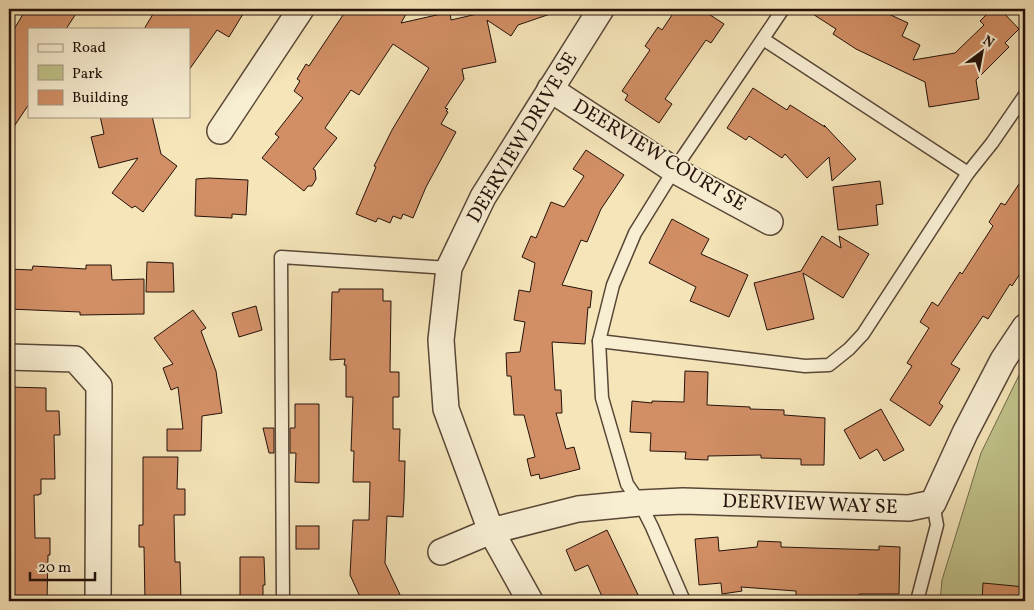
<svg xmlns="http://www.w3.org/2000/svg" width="1034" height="610" viewBox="0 0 1034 610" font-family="Vollkorn,serif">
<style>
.green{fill:#c1c38b;stroke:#726a4a}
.building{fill:#d28f66;stroke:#24110a}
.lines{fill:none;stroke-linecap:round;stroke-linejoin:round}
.lane-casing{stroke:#584636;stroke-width:15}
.street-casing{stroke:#584636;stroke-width:28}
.lane{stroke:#f8eed2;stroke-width:12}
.street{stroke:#f8eed2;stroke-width:25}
.labels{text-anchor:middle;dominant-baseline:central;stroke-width:4;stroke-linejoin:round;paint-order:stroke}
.street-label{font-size:20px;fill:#24110a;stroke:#f8eed2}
</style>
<rect width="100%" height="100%" fill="#f5e5b9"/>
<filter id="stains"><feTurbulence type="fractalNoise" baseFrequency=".004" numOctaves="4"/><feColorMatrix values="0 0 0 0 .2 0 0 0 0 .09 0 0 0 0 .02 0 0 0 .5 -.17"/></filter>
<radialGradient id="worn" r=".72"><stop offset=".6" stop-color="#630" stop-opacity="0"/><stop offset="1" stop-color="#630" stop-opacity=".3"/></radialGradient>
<!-- green -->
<polygon class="green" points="1025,363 1025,601 940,601 942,580 981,453"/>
<!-- building -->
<g class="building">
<polygon points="26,9 79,9 66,29 29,29 29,104 9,134 9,38"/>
<polygon points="156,9 246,9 229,37 217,30 189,70 189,29 144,29"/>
<polygon points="347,9 409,9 401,23 450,12 451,20 477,14 468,9 555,9 556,12 518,25 511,36 487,20 496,62 462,69 464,79 445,108 448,109 446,111 448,112 441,124 456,132 426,187 413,218 403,214 401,219 393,216 390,223 378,218 376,222 356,214 376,167 374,166 392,130 429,68 393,44 359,95 351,90 325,128 337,138 313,169 315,170 316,179 312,186 308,186 304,191 262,158 279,137 275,134 303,98 294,91 300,81 297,79 306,64 309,66"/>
<polygon points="676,9 701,9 724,24 711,43 706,40 665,99 672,104 659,123 625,100 628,95 622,91 650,50 645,46 658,27 662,30"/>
<polygon points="805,9 878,9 908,23 902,36 920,45 913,60 955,53 984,25 980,21 992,9 1000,9 1019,29 1005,43 1009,47 976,80 979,99 929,107 925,82 856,49 833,34 836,29"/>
<polygon points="753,88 787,110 790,105 825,127 824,125 856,159 832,181 829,157 807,178 785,154 782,158 749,136 746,140 727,128"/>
<polygon points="100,116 152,116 161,154 177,166 143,212 135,206 132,208 112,193 138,158 99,168 91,137 104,134"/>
<polygon points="586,150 624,175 601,209 587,242 581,240 562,285 592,291 590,308 588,307 585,344 552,342 555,390 561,390 562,413 556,413 566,449 574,447 580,469 540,479 539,474 531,476 527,459 535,457 524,415 514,415 511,376 507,376 506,353 520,352 525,322 514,320 519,290 530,292 535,263 522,257 531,236 536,238 551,202 564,207 584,176 573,169"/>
<polygon points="1025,175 1025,266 1012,286 1010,284 988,319 983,316 951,364 960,369 939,403 943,406 930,426 890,400 912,366 907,363 929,328 920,322 932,302 938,306 960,272 962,274 993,226 989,222 1001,203 1005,205"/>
<polygon points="209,178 248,180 246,215 232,214 232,218 195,216 196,179"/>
<polygon points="880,181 883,204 876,205 878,225 838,230 833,187"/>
<polygon points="672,219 709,239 701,254 748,275 729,317 690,301 696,287 649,263"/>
<polygon points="822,236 841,248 839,236 869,254 843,298 803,273 814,319 767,330 754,283 801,271"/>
<polygon points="147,262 173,263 174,292 146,292"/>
<polygon points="86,265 111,265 112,280 144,279 144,314 80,315 80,312 9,309 9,269 32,270 33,266 86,269"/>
<polygon points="339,289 383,289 383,301 391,301 390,372 399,372 399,397 393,397 393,429 400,429 399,461 405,461 404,499 403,517 387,516 385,563 403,601 362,601 350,575 353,520 369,520 370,482 353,482 354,451 351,451 353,397 346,397 346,365 344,365 345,359 330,360 332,292 339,292"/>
<polygon points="256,306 262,330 239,337 232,313"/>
<polygon points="193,310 206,328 201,331 216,371 222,413 202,416 201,451 167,451 167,429 183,429 178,387 171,390 163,368 173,364 154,338"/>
<polygon points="685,371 708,372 707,405 750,407 750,409 784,410 784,415 825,418 824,465 801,465 801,459 761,458 761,455 708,456 708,460 685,459 686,452 650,451 651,433 630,432 632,401 652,403 652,401 684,402"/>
<polygon points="9,387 46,388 46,411 59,411 60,435 54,435 55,479 41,479 41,494 39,494 39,495 34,495 35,538 50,538 50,555 48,555 47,601 14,601 14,565 9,565 9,476 10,476"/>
<polygon points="295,404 319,404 319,483 295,482 296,453 290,453 290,428 295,428"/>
<polygon points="881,409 904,450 884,461 877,449 860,459 844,430"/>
<polygon points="263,428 274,428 274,453 269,453"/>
<polygon points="143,457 178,457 177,489 185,489 185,515 174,515 175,562 180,562 181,601 145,601 144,547 139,547 139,525 143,525"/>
<rect x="296" y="526" width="23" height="23"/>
<polygon points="607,530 641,601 604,601 588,565 575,571 566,550"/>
<polygon points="718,537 719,551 757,547 758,541 781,542 781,547 879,550 879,546 900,547 899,594 859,594 859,599 796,597 796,591 741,587 742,591 722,594 721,583 699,585 695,539"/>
<polygon points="240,557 264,557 265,585 263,585 263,601 240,601"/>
<polygon points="983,583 1025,587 1025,601 982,601"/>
</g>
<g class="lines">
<!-- lane casing -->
<g class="lane-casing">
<g id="lane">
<polyline points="763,39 968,173"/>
<polyline points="599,341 805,366 829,365 849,349 863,334 968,173 992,143 1025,95"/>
<polyline points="283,601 281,257 449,268"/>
<polyline points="684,601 652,527 640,503 627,484 602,398 599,341 613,285 635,233 674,170 783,9"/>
<polyline points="917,601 937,525 933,503"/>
</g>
</g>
<!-- street casing -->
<g class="street-casing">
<g id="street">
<polyline points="550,89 674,170 770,222"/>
<polyline points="220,131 301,9"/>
<polyline points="9,357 75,359 99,386 98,601"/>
<polyline points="441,552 491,531 578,509 640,503 683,501 909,508 933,503 965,433 1003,360 1025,327"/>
<polyline points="530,601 491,531 446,409 441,340 449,268 483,197 601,9"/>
</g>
</g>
<!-- lane -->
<use href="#lane" class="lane"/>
<!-- street -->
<use href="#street" class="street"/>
</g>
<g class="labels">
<!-- street labels -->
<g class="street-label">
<text transform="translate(523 138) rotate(-59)">DEERVIEW DRIVE SE</text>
<text transform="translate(659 156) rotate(31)">DEERVIEW COURT SE</text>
<text transform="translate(810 505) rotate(2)">DEERVIEW WAY SE</text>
</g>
</g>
<!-- margin -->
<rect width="1034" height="610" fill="none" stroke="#f5e5b9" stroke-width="30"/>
<rect x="10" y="10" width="1014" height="590" fill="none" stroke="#24110a" stroke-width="2.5"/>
<rect x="15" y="15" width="1004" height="580" fill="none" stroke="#24110a"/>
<!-- legend -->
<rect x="28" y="28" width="162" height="90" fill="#f8eed2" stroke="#a39682"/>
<rect x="38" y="44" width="25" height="8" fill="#f8eed2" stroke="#a39682"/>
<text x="72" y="52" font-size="15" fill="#24110a">Road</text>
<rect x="38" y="65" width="25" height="15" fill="#c1c38b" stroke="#a39682"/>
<text x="72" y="78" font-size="15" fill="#24110a">Park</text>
<rect x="38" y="90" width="25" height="15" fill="#d28f66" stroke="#a39682"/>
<text x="72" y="102" font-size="15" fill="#24110a">Building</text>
<!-- north arrow -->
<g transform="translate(982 52) rotate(32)" stroke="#f8eed2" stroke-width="4" paint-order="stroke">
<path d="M0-4L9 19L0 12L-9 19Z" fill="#24110a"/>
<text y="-8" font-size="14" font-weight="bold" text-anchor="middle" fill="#24110a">N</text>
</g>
<!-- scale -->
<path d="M30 572v8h65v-8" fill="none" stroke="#24110a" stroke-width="2.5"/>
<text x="38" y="572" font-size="15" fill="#24110a" stroke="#f8eed2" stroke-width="4" paint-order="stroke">20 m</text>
<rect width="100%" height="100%" filter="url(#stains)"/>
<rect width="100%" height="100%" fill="url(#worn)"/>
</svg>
